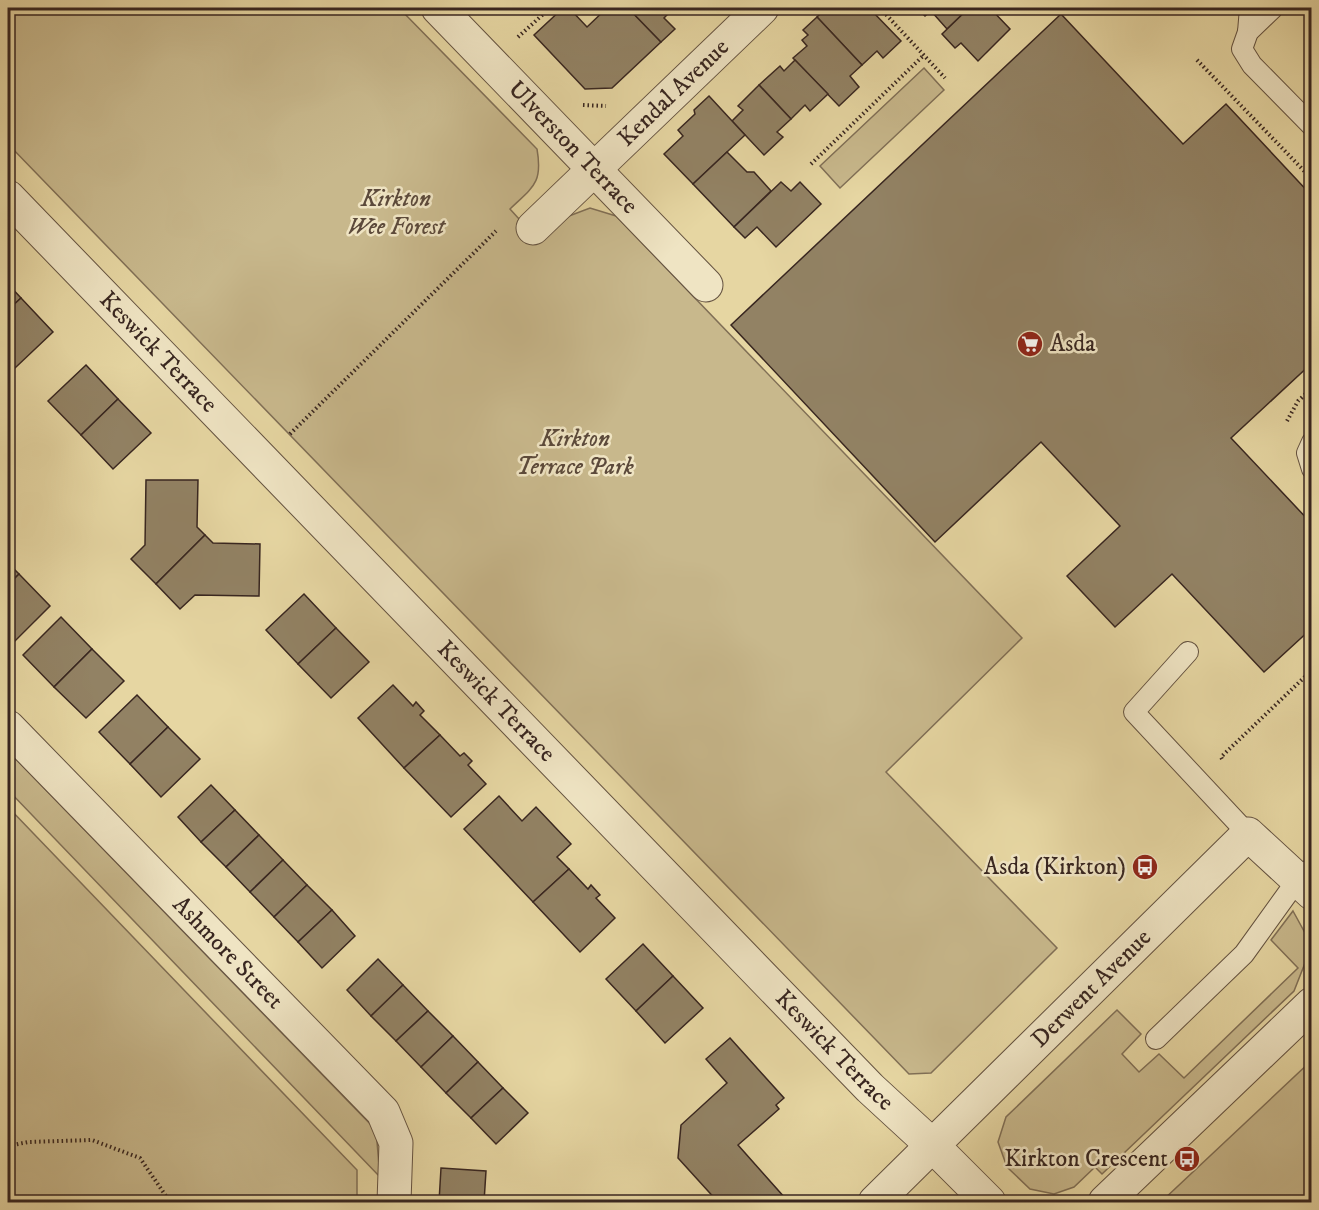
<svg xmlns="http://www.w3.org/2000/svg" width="1319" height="1210" viewBox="0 0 1319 1210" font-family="'IM FELL DW Pica',serif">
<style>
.green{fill:#c8b88c;stroke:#806f56;stroke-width:1.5}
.building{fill:#928264;stroke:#382620;stroke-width:1.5}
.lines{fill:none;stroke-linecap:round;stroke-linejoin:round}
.service-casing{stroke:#645240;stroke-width:22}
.minor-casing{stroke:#645240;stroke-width:35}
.tertiary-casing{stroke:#645240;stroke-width:35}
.path{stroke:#382620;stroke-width:4;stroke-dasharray:1.5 3;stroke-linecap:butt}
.service{stroke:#efe4c3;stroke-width:20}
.minor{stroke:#efe4c3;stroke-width:33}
.tertiary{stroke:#efe4c3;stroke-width:33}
.labels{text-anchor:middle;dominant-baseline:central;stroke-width:5;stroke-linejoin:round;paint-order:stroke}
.street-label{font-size:24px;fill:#382620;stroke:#efe4c3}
.park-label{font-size:24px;font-style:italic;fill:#5c4a3b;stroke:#efe4c3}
.poi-label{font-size:24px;fill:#382620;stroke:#efe4c3;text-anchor:end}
</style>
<rect width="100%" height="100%" fill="#e6d6a2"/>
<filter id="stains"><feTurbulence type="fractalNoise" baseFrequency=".00333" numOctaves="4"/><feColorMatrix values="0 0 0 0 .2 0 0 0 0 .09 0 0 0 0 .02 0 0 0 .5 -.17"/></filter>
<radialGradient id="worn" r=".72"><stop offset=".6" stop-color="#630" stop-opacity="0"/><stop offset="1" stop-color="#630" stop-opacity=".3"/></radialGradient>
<!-- green -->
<g class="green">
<path d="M 8,8 L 399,8 L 537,149 C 543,183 533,187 510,209 L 539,241 L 569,216 L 590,208 L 616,216 L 1022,638 L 886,772 L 1057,948 L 931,1073 L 909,1074 L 8,144 Z"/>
<polygon points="924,68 944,90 840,188 820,166"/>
<polygon points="8,751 376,1130 380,1177 8,790"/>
<polygon points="8,807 357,1170 357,1202 8,1202"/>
<polygon points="1293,911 1305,933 1305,963 1294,991 1102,1174 1095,1167 1074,1187 1054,1194 1030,1189 1007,1167 998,1142 1006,1117 1117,1010 1141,1034 1122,1054 1139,1072 1159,1054 1184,1078 1298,968 1271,940"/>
<polygon points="1311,1061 1311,1202 1161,1202"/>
</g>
<!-- building -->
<g class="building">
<polygon points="563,8 569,8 587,27 607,8 628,8 661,42 612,88 585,89 534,35"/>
<polygon points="628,8 666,8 669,13 664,18 675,29 661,42"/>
<polygon points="826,8 836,8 841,13 846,8 869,8 901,41 883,58 877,51 862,65 817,17"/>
<polygon points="917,8 969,8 947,29 931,11 925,16"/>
<polygon points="969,8 977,8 984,14 990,8 1010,29 978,61 961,43 955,48 942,34"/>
<polygon points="1061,14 1183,144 1226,104 1312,196 1312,363 1231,438 1312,524 1312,628 1264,672 1172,574 1115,627 1067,576 1120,526 1041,442 935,542 731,325"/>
<polygon points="817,17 862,65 850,76 859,87 839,106 793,58 807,46 802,40 808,35 803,30"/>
<polygon points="795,60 828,94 810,111 805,105 791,119 759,85 780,66 784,71"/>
<polygon points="759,85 791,119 777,132 783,137 764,155 732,121 743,110 738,106"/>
<polygon points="709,96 745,135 693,184 664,154 683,136 678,130 695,114 694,110"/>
<polygon points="727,152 747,172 754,172 771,191 734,227 693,184"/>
<polygon points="781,182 791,191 800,182 821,204 776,247 757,227 745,238 734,227"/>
<polygon points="8,284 21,298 8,310"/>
<polygon points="21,298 53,332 15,368 8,360 8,310"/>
<polygon points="86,365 118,399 81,435 48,401"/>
<polygon points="118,399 151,433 113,469 81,435"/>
<polygon points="146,480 198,480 197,527 205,535 156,584 131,559 145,545"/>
<polygon points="205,535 213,543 260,544 259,596 195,595 180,609 156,584"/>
<polygon points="8,563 19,574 8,585"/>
<polygon points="19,574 50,606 12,644 8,639 8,585"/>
<polygon points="304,594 336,628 298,664 266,630"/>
<polygon points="61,617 92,649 54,687 23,655"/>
<polygon points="336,628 369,662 331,698 298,664"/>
<polygon points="92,649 124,681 86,718 54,687"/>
<polygon points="393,685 413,706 416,702 424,711 420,715 440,735 404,768 358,718"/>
<polygon points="137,695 168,727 130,764 99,732"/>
<polygon points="168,727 200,759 161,797 130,764"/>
<polygon points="440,735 460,756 464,753 472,761 468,765 486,784 451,817 404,768"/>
<polygon points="211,785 235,810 201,842 178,817"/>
<polygon points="499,796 522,821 536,807 571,844 557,857 569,869 533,902 464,829"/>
<polygon points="235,810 259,835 226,867 201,842"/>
<polygon points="259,835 283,860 250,892 226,867"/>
<polygon points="283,860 307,885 274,917 250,892"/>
<polygon points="569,869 588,889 591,885 600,895 596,898 615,918 580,952 533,902"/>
<polygon points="307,885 332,910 298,942 274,917"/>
<polygon points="332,910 355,936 322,968 298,942"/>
<polygon points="643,944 673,976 636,1011 606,979"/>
<polygon points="378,959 403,985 371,1016 347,990"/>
<polygon points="673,976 703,1008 665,1043 636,1011"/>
<polygon points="403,985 428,1011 396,1041 371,1016"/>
<polygon points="428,1011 453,1036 421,1067 396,1041"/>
<polygon points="453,1036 478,1062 446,1093 421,1067"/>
<polygon points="730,1038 784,1098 776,1105 779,1109 738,1145 785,1198 780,1202 718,1202 678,1158 681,1125 727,1083 706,1059"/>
<polygon points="478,1062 503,1088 471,1118 446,1093"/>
<polygon points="503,1088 528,1113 496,1144 471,1118"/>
<polygon points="441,1168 486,1171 484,1202 439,1202"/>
</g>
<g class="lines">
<!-- service casing -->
<g class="service-casing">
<g id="service">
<polyline points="1273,8 1248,32 1242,49 1252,65 1312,126"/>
<polyline points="1248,32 1250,8"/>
<polyline points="1312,442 1307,453 1312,469"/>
<polyline points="1188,652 1134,712 1248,834"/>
<polyline points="1156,1039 1244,954 1298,879 1312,868"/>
</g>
</g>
<!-- minor casing -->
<g class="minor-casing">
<g id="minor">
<path id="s1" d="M 438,8 L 706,285"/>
<path id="s2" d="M 8,197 L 870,1088 L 933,1146 L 989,1202"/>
<path id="s3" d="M 533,228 L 762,8"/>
<path id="s4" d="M 8,727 L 383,1112 L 396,1143 L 394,1202"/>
<path id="s5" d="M 875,1202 L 1248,834 L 1312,893"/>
</g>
</g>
<!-- tertiary casing -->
<g class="tertiary-casing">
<polyline id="tertiary" points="1105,1202 1312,1004"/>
</g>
<!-- path -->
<g class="path">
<polyline points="880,8 945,78"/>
<polyline points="518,37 550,8"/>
<polyline points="1197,60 1312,179"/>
<polyline points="583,105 606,106"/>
<polyline points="811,164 924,55"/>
<polyline points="1287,421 1298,401 1312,388"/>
<polyline points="290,434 496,231"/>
<polyline points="1222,759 1221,757 1312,670"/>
<polyline points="8,1146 28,1142 92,1140 140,1158 170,1202"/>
</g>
<!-- service -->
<use href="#service" class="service"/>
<!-- minor -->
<use href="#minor" class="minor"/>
<!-- tertiary -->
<use href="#tertiary" class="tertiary"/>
</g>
<!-- icons -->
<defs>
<g id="supermarket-disc" transform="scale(1.35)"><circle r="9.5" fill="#8f2418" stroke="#efe4c3"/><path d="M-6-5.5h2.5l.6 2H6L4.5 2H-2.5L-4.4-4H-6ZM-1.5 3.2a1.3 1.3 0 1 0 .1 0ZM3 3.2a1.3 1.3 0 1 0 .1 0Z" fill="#fff"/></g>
<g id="bus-disc" transform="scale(1.35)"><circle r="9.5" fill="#8f2418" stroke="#efe4c3"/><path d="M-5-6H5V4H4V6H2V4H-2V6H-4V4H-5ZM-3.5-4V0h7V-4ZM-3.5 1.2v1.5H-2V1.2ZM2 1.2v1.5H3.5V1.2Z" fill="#fff"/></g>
</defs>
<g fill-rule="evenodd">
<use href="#supermarket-disc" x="1030" y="344"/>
<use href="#bus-disc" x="1145" y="867"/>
<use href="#bus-disc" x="1187" y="1159"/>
</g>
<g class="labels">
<!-- street labels -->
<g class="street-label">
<text stroke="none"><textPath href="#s3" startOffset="195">Kendal Avenue</textPath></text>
<text stroke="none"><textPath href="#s1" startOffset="194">Ulverston Terrace</textPath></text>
<text stroke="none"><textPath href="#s2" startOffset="216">Keswick Terrace</textPath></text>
<text stroke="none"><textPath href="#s2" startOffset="702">Keswick Terrace</textPath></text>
<text stroke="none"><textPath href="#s4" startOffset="315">Ashmore Street</textPath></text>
<text stroke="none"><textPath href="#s5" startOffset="304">Derwent Avenue</textPath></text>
<text stroke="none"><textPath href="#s2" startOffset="1188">Keswick Terrace</textPath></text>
</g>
<!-- park labels -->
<g class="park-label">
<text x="396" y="199">Kirkton<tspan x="396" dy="28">Wee Forest</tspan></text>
<text x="575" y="439">Kirkton<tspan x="575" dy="28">Terrace Park</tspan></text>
</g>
<!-- poi labels -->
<g class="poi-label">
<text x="1050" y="344" text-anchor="start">Asda</text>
<text x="1126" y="867">Asda (Kirkton)</text>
<text x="1168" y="1159">Kirkton Crescent</text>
</g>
</g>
<!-- margin -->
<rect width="1319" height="1210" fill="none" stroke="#e6d6a2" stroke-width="30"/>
<rect x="9" y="9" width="1301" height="1192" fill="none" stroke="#382620" stroke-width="3"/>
<rect x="15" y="15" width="1289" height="1180" fill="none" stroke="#382620" stroke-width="1.5"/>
<rect width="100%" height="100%" filter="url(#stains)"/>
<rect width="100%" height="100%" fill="url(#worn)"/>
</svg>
